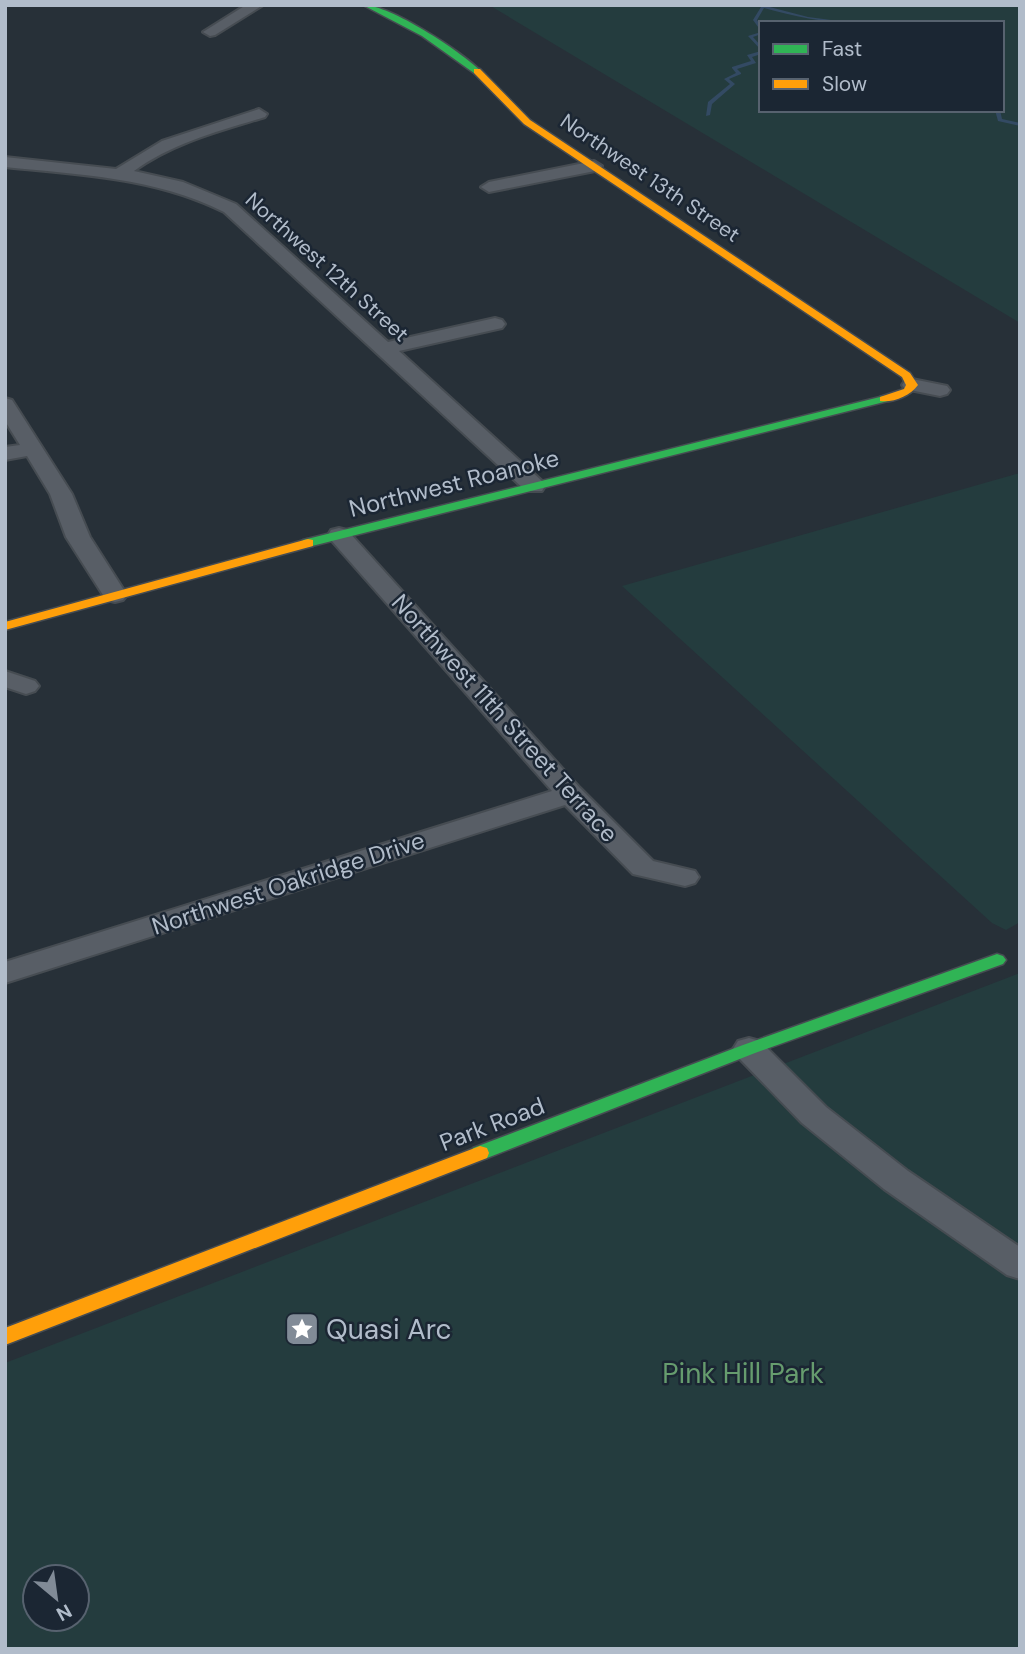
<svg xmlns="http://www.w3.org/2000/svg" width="1025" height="1654" viewBox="0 0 1025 1654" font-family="'DM Sans',sans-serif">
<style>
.green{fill:#243c3e;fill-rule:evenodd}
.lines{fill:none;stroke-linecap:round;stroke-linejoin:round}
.stream{fill:#334a63;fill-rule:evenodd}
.street-casing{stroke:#464c52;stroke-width:4}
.fast-casing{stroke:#464c52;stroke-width:3}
.slow-casing{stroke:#464c52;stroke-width:3}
.street{fill:#585e66;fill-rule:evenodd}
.fast{fill:#30b455;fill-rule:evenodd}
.slow{fill:#ff9f0a;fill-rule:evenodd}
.labels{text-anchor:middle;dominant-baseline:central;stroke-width:5;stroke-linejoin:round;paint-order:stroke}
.far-street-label{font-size:21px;fill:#b1bcca;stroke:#1b2633}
.street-label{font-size:24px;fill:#b1bcca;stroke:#1b2633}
.near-poi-label{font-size:28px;fill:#b1bcca;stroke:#1b2633;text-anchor:start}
.near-park-label{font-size:28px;fill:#669c6e;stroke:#1b2633}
</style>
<rect width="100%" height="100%" fill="#273038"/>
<!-- green -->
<g class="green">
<path d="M 489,5 L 1020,5 L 1020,323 ZM 761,23 L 1002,23 L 1002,110 L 761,110 Z"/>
<polygon points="1020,473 1020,922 1006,930 992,923 622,586"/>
<path d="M 1020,973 L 1020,1649 L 5,1649 L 5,1363 ZM 35,1577 L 77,1577 L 77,1619 L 35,1619 Z"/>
</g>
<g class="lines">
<!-- stream -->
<g class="stream">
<path d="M 754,5 L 762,5 L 808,17 L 854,23 C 823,23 794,16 764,8 L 757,20 L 761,26 L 761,31 L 753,20 L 761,7 Z"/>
<polygon points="761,32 761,34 753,37 761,46 761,50 748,36"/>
<polygon points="761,51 761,54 752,57 756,63 737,69 741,73 741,74 729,79 735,84 712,104 710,115 706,116 708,102 730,84 724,79 736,73 732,68 732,67 751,61 747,55"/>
<polygon points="995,110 1000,110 1002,119 1020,123 1020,126 998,121"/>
</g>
<!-- street casing -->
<g class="street-casing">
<g id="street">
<polygon points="246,5 263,5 215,35 210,36 203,32"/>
<path d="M 259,109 L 267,114 L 265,117 C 219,131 172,143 134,171 L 183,182 L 236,204 L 388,342 L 495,318 L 502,320 L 505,324 L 502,328 L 399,351 L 542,481 L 545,486 L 542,491 L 526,491 L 224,212 C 154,177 81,175 5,167 L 5,157 L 116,169 L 162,141 Z"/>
<polygon points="594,161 602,166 600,170 489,192 481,187 489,182"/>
<polygon points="912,379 947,386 950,390 947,394 940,396 905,389 902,385 905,381"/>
<polygon points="5,398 12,400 72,494 90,537 127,595 123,600 115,602 107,600 103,595 66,537 50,494 27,456 5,460 5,447 20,445 5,421"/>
<polygon points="339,528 347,530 580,788 653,861 695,871 699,877 695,883 685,886 633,874 565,805 5,983 5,962 552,791 331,540 328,535 331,530"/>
<polygon points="5,671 35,681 39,686 35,691 26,694 5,687"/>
<polygon points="749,1038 760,1041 826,1107 908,1171 1020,1247 1020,1279 1007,1275 884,1189 802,1123 738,1057 733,1049 738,1041"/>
</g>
</g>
<!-- fast casing -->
<g class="fast-casing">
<g id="fast">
<path d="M 363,5 C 391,5 460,51 481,71 L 474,73 L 422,36 Z"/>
<polygon points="884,396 888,397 888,401 308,547 302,543 303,540"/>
<polygon points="997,954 1003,956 1006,960 1003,964 755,1053 487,1158 480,1160 473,1158 471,1153 473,1148 743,1045"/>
</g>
</g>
<!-- slow casing -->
<g class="slow-casing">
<g id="slow">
<path d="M 474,69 L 480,69 L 530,120 L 910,373 L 918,385 C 910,396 893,403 880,401 L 880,397 L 904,389 L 906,385 L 902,377 L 524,124 L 474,73 Z"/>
<polygon points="308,539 313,540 313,546 5,630 5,622"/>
<polygon points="480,1146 487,1148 489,1153 487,1158 5,1345 5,1328"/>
</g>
</g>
<!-- street -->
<use href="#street" class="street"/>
<!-- fast -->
<use href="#fast" class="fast"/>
<!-- slow -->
<use href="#slow" class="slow"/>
</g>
<!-- icons -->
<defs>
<g id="sight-square" transform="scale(1.75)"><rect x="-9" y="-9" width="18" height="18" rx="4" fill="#818b97" stroke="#1b2633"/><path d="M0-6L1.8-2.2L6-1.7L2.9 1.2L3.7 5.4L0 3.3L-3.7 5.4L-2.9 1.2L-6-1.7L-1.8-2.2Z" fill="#fff"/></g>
</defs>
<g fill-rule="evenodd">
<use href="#sight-square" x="302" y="1329"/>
</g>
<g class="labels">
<!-- far-street labels -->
<g class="far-street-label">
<text transform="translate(650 178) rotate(34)">Northwest 13th Street</text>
<text transform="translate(327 267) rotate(42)">Northwest 12th Street</text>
</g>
<!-- street labels -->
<g class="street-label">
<text transform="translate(454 483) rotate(-14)">Northwest Roanoke</text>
<text transform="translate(505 718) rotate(48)">Northwest 11th Street Terrace</text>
<text transform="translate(288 883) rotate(-18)">Northwest Oakridge Drive</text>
<text transform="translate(492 1124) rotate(-21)">Park Road</text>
</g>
<!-- near-poi labels -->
<g class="near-poi-label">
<text x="326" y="1329">Quasi Arc</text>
</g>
<!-- near-park labels -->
<g class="near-park-label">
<text x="743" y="1373">Pink Hill Park</text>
</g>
</g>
<!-- border -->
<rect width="1025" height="1654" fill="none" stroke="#b1bcca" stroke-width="14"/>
<!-- legend -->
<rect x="759" y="21" width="245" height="91" fill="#1b2633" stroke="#57626f" stroke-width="2"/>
<rect x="773" y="44" width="35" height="10" fill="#30b455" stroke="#57626f" stroke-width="2"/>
<text x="822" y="56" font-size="21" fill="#b1bcca">Fast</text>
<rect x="773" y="79" width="35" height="10" fill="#ff9f0a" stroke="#57626f" stroke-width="2"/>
<text x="822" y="91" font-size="21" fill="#b1bcca">Slow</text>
<!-- north arrow -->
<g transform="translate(56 1598) rotate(151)"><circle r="33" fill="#1b2633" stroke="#57626f" stroke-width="2"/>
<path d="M0-5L12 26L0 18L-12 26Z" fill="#818b97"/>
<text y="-10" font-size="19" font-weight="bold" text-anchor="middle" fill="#b1bcca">N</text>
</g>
</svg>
